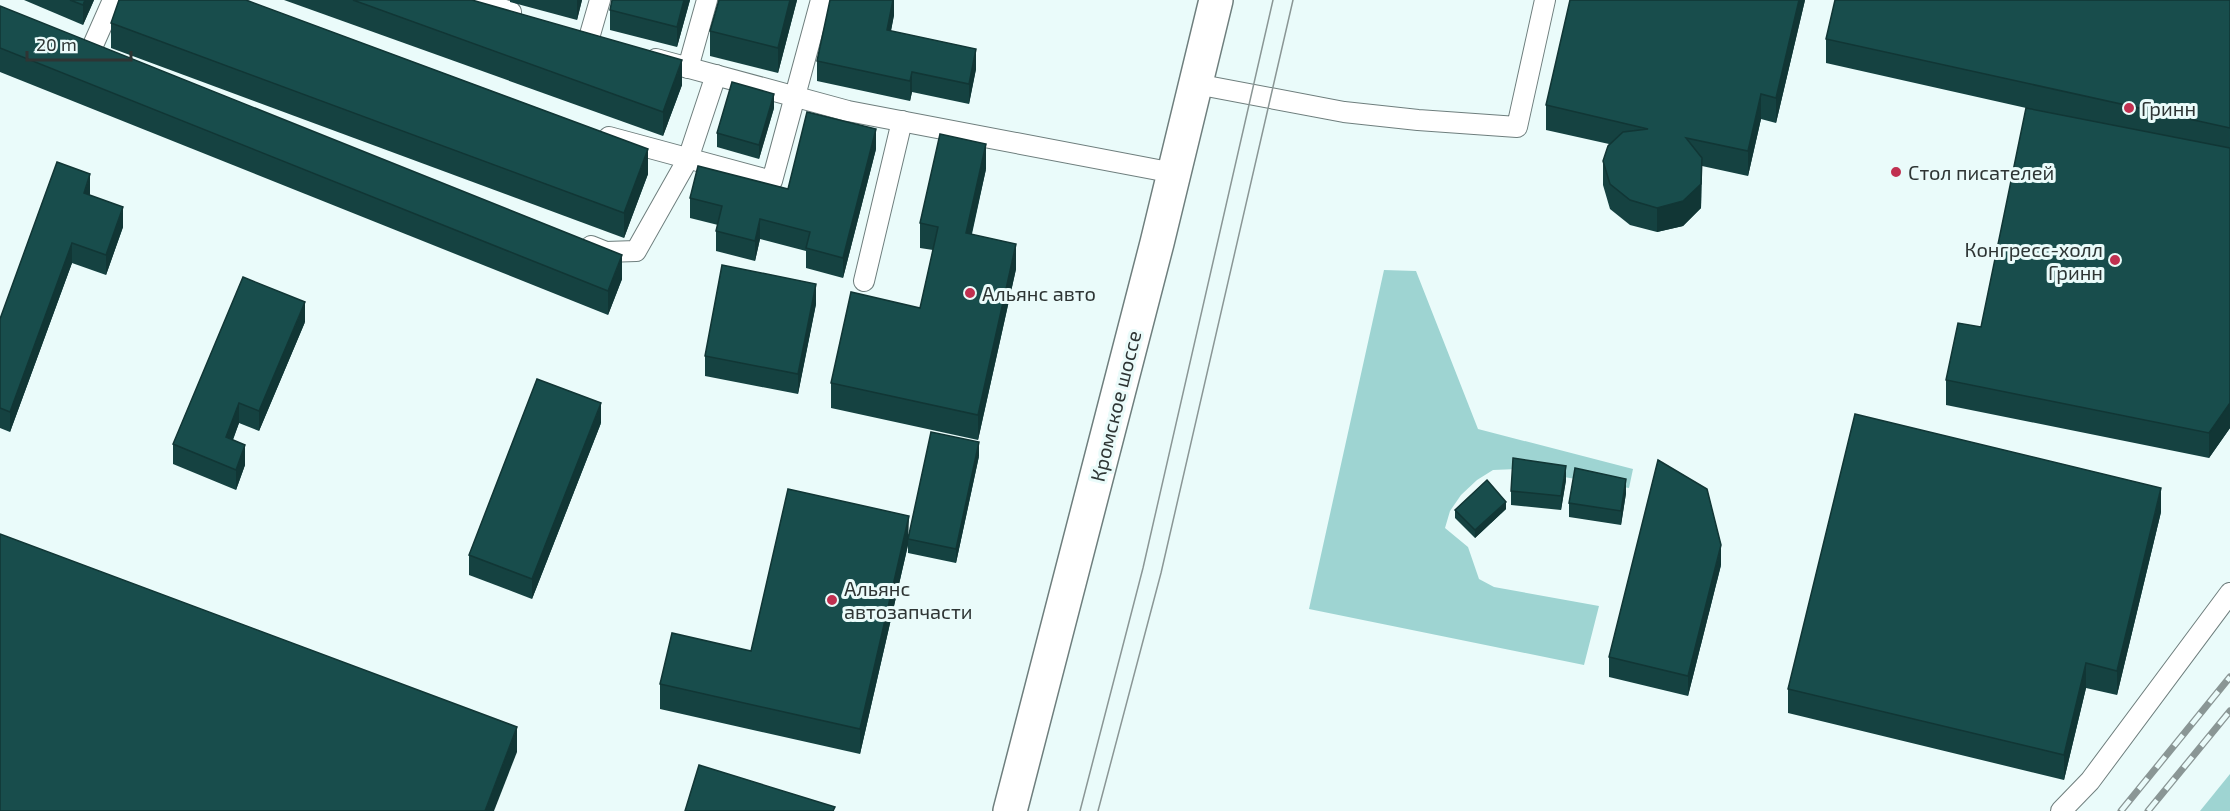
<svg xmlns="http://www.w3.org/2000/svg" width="2230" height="811" viewBox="0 0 2230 811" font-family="'Exo 2',sans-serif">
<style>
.green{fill:#9ed4d2}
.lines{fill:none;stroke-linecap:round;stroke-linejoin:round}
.lane-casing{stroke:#6e7e7d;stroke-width:22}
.primary-casing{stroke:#6e7e7d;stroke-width:36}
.lane{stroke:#fff;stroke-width:20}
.primary{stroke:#fff;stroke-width:33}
.tram{stroke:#8a9695;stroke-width:1.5}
.rail-casing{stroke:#8a9695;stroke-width:7}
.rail{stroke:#eafbfa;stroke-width:4.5;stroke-dasharray:14;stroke-linecap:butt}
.wall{fill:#154241}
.shaded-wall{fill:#113635}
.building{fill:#184d4c;stroke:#113635;stroke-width:1.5}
.poi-dot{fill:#c03050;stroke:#eafbfa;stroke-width:2}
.labels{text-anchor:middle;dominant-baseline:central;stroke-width:6;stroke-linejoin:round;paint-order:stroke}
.poi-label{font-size:20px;fill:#2e3534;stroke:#eafbfa;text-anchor:start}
.street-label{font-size:20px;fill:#2e3534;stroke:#eafbfa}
</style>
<rect width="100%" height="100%" fill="#eafbfa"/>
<!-- green -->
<g class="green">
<polygon points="1384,270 1416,271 1478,429 1633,469 1629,488 1517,469 1493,470 1477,480 1461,495 1450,511 1445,528 1468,547 1479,579 1494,587 1599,606 1584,665 1309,609"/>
<polygon points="2230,774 2230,811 2200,811"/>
</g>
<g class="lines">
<!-- lane casing -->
<g class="lane-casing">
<g id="lane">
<polyline points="474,0 511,12"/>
<polyline points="589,38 600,0"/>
<polyline points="90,52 113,0"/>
<polyline points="656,59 848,111 1174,173"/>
<polyline points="688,68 707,0"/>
<polyline points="1196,84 1344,112 1418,120 1517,127 1545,0"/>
<polyline points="609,137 772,181 821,0"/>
<polyline points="591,246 606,252 636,251 688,159 716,75"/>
<polyline points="864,281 902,121"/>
<polyline points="2061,811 2090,781 2230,593"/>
</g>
</g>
<!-- primary casing -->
<g class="primary-casing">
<polyline id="primary" points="1010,811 1157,243 1216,0"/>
</g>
<!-- lane -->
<use href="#lane" class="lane"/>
<!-- primary -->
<use href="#primary" class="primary"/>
<!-- tram -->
<g class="tram">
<polyline points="1080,811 1143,568 1273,0"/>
<polyline points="1098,811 1161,573 1293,0"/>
</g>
<!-- rail casing -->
<g class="rail-casing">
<g id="rail">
<polyline points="2121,811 2230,677"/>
<polyline points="2148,811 2230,711"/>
</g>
</g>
<!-- rail -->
<use href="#rail" class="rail"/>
</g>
<!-- wall -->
<g class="wall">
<polygon points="24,0 94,0 83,25"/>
<polygon points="284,0 472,0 682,85 663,136"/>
<polygon points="510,0 582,0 577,20 510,2"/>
<polygon points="690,0 677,47 610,30 610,10"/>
<polygon points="719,0 797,0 778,73 710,56 710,31"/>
<polygon points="894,0 894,15 891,31 976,69 969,104 912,92 910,101 817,81 817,61"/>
<polygon points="1805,0 1776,123 1761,119 1748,176 1702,166 1701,208 1683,226 1657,232 1630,225 1610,209 1603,185 1603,161 1609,144 1546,130 1546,105"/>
<polygon points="2230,0 2230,428 2209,458 1946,405 1946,380 1981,327 2035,110 1826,63 1826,39"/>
<polygon points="0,6 622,279 608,315 0,72"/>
<polygon points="111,23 648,174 624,238 111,48"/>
<polygon points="774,108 759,159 717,147 717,133"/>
<polygon points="876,149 843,278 806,268 806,251 760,239 755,261 716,251 716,231 718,225 690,218 690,198 788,189"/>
<polygon points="986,169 972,234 1016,269 978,440 831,408 831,383 920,308 933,250 920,248 920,223"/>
<polygon points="90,194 90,195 123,227 106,275 72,263 10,432 0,428 0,319"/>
<polygon points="816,304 798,394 705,376 705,356"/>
<polygon points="305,322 259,431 239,423 233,440 245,465 236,490 173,464 173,444"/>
<polygon points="601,423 532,599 469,575 469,555"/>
<polygon points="979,456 956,563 908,553 908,545 860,754 660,709 660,684 751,651 909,534"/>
<polygon points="1566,480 1561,510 1511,505 1511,491"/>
<polygon points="1626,493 1621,525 1569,517 1569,503"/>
<polygon points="1506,509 1475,538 1455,518 1455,510"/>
<polygon points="2161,512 2117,695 2086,688 2064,780 1788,713 1788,689"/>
<polygon points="1721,565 1688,696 1609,677 1609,657"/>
</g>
<!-- shaded-wall -->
<g class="shaded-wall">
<polygon points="85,0 94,0 83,25 83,5"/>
<polygon points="577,0 582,0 577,20"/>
<polygon points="684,0 690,0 677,47 677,27"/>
<polygon points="790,0 797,0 778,73 778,48"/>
<polygon points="893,0 894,0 894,15 887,50 887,30"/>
<polygon points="1799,0 1805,0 1776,123 1776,98"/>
<polygon points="976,49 976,69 969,104 969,84"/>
<polygon points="682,60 682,85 663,136 663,112"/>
<polygon points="912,72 912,92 910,101 910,81"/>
<polygon points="774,94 774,108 759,159 759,145"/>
<polygon points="1761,94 1761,119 1748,176 1748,151"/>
<polygon points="876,129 876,149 843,278 843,258"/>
<polygon points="986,144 986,169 966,258 966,233"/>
<polygon points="648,149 648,174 624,238 624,213"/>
<polygon points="1702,158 1701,208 1683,226 1657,232 1657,208"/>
<polygon points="90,174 90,194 84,213 84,193"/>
<polygon points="123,207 123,227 106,275 106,255"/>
<polygon points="760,219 760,239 755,261 755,241"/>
<polygon points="72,243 72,263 10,432 10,412"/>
<polygon points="1016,244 1016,269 978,440 978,415"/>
<polygon points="622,255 622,279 608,315 608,291"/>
<polygon points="816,284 816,304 798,394 798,374"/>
<polygon points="305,302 305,322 259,431 259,411"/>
<polygon points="239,403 239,423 226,457 226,437"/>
<polygon points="601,403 601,423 532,599 532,579"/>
<polygon points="2230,403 2230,428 2209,458 2209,433"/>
<polygon points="979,442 979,456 956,563 956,549"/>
<polygon points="245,445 245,465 236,490 236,470"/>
<polygon points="1566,466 1566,480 1561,510 1561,496"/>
<polygon points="1626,479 1626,493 1621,525 1621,511"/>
<polygon points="2161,488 2161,512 2117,695 2117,671"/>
<polygon points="1506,502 1506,509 1475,538 1475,530"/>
<polygon points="909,516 908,545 860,754 860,729"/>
<polygon points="1721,545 1721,565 1688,696 1688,676"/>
<polygon points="2086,663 2086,688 2064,780 2064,755"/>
<polygon points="517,727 517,752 494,811 485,811"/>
</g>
<!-- building -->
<g class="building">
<polygon points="70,0 85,0 83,5"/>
<polygon points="119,0 246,0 648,149 624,213 111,23"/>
<polygon points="353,0 472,0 682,60 663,112"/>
<polygon points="612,0 684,0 677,27 610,10"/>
<polygon points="719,0 790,0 778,48 710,31"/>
<polygon points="830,0 893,0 887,30 976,49 969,84 912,72 910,81 817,61"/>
<polygon points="1570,0 1799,0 1776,98 1761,94 1748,151 1686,138 1702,158 1701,184 1683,201 1657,208 1630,200 1610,184 1603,161 1608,146 1623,132 1648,129 1546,105"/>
<polygon points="1835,0 2230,0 2230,128 1826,39"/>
<polygon points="0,6 622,255 608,291 0,48"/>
<polygon points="732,82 774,94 759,145 717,133"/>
<polygon points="2026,108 2230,148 2230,403 2209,433 1946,380 1958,323 1981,327"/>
<polygon points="807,112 876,129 843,258 806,248 810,232 760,219 755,241 716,231 722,206 690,198 698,166 788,189"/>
<polygon points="940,134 986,144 966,233 1016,244 978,415 831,383 851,292 920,308 938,227 920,223"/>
<polygon points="57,162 90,174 84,193 123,207 106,255 72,243 10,412 0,408 0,319"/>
<polygon points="722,265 816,284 798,374 705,356"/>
<polygon points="243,277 305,302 259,411 239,403 226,437 245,445 236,470 173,444"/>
<polygon points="537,379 601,403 532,579 469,555"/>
<polygon points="1855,414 2161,488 2117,671 2086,663 2064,755 1788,689"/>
<polygon points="931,432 979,442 956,549 908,539"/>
<polygon points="1513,458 1566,466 1561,496 1511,491"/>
<polygon points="1658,460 1707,489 1721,545 1688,676 1609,657"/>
<polygon points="1575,468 1626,479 1621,511 1569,503"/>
<polygon points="1487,480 1506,502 1475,530 1455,510"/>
<polygon points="788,489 909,516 860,729 660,684 672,633 751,651"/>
<polygon points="0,534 517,727 485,811 0,811"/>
<polygon points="699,765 835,807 833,811 685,811"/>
</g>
<!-- markers -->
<g class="poi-dot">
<circle cx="2129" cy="108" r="6"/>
<circle cx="1896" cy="172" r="6"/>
<circle cx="2115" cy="260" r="6"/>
<circle cx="970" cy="293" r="6"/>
<circle cx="832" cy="600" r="6"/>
</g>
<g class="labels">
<!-- poi labels -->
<g class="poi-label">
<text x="2141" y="108">Гринн</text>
<text x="1908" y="172">Стол писателей</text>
<text x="2103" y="249" text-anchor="end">Конгресс-холл<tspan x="2103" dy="23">Гринн</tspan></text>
<text x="982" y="293">Альянс авто</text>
<text x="844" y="588">Альянс<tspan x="844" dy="23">автозапчасти</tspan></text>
</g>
<!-- street labels -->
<g class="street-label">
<text transform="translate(1115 406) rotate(-76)">Кромское шоссе</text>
</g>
</g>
<!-- scale -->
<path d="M27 51v9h104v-9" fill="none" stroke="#2e3534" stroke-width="3"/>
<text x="36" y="51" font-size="18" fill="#2e3534" stroke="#eafbfa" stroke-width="4.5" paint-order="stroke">20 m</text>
</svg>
